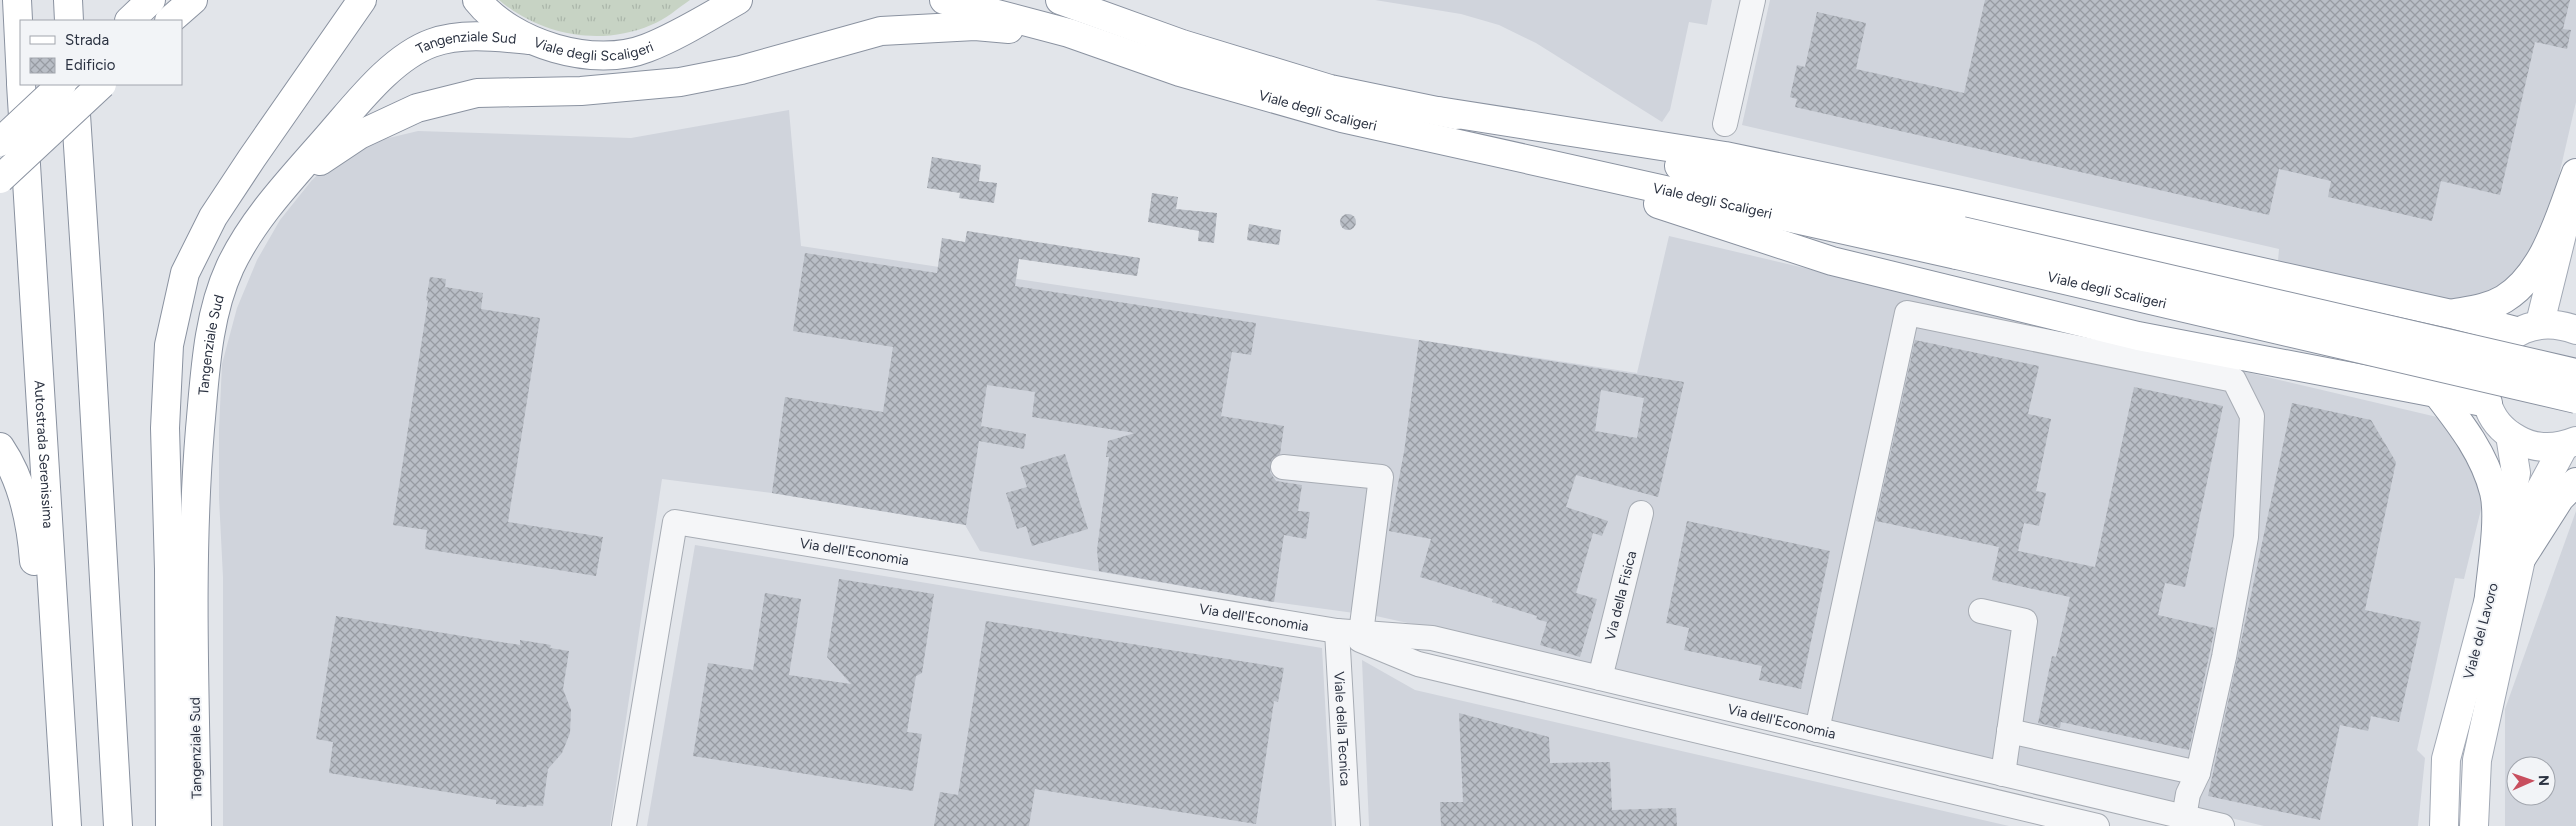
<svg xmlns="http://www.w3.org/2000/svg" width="2576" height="826" viewBox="0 0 2576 826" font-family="Figtree,sans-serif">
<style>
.built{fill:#d0d4dc;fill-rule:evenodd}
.grass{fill:url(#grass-tufts)}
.building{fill:url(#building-cross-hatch);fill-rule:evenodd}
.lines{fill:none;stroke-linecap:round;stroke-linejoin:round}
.minor-casing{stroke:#a7acb4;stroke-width:26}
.major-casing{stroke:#a2a9b5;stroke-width:30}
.highway-casing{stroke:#8a92a0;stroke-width:30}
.minor{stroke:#f5f6f8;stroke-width:24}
.major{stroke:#fff;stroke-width:28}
.highway{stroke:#fff;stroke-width:28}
.highway-bridge-casing{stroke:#8a92a0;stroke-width:30;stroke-linecap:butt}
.highway-bridge{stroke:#fff;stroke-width:28}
.labels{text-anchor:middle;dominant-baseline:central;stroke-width:4;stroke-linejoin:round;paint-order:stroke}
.street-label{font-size:14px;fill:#2b3241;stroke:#f2f4f7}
</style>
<defs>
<pattern id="grass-tufts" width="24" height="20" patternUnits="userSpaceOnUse" patternTransform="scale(1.25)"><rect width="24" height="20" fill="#c7d3c4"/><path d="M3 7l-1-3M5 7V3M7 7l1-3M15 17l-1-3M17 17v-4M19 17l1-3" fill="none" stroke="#abb6aa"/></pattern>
<pattern id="building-cross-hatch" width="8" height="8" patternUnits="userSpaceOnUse" patternTransform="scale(1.25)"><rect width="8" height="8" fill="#b9bec6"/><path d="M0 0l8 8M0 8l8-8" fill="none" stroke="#979ba2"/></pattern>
</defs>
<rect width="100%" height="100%" fill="#e2e5ea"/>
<!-- built -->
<g class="built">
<polygon points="1375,0 1712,0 1707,25 1689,22 1670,110 1662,122 1536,43 1499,25 1461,14"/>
<polygon points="1770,0 2576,0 2576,102 2551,210 2536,255 2508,282 2472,301 2444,302 2278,261 2279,249 1742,125"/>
<polygon points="789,110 801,246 1637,373 1669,236 2437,417 2467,455 2484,497 2464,579 2455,578 2417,750 2425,758 2418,826 2264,826 1615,669 1376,616 1274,602 980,551 965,525 772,493 662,479 610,826 223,826 223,577 219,498 219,429 222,364 237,308 257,260 280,220 312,180 339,155 372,142 418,131 631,138"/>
<path d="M 2576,511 L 2576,826 L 2505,826 L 2505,709 ZM 2516,766 L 2546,766 L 2546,796 L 2516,796 Z"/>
<polygon points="695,545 1322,648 1332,826 647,826"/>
<polygon points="1362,660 1415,690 2009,826 1369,826"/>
</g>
<!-- grass -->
<path class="grass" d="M 499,0 L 690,0 C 678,8 665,20 651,25 C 600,47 540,35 499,0 Z"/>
<!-- building -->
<g class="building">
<polygon points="1985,0 2570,0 2563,29 2571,30 2567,49 2535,42 2500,195 2441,181 2432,221 2328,197 2331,181 2279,169 2269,215 1795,107 1797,99 1790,97 1797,65 1805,67 1817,12 1866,23 1856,69 1964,93"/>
<polygon points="932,157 981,165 979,181 997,183 994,203 959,198 960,193 927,188"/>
<polygon points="1152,193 1178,197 1176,209 1217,213 1214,243 1198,241 1199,231 1148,222"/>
<circle cx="1348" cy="222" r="8"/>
<polygon points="1249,224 1281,230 1279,245 1247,240"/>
<polygon points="967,231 1140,258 1137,276 1019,259 1015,286 1256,323 1251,355 1232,352 1221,416 1284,426 1280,454 1272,459 1270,472 1276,481 1302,485 1298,511 1310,512 1306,539 1284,535 1274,602 1099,571 1097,550 1109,457 1106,457 1108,441 1135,433 1032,417 1035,392 987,385 981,426 1026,434 1024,449 979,441 966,525 772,493 785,397 883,412 893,347 793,331 805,253 937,273 942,238 965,242"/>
<polygon points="430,277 446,279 445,287 483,293 481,309 540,318 508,522 603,537 596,576 425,549 427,530 393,525 428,301 426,300"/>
<path d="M 1419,340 L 1684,382 L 1658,497 L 1576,475 L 1566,507 L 1608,521 L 1602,536 L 1593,533 L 1576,593 L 1597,599 L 1580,657 L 1540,645 L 1547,622 L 1536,619 L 1537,616 L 1492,602 L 1493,599 L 1420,577 L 1431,539 L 1389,531 L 1404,452 ZM 1601,390 L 1644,398 L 1637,438 L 1595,431 Z"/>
<polygon points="1915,340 2039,366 2028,414 2051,419 2036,491 2046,493 2039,526 2024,523 2018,551 2095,567 2134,387 2223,406 2185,587 2165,583 2158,615 2215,628 2189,750 2061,722 2060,728 2038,723 2052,656 2056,657 2070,597 1992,580 1999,547 1876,521"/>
<polygon points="2292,403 2371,420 2396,462 2365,610 2421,622 2399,722 2371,716 2368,731 2340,725 2320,820 2208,796"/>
<polygon points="1065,454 1088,529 1032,546 1026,526 1017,529 1006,493 1027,487 1020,467"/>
<polygon points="1687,521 1830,551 1801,689 1759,680 1762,666 1684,650 1689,628 1666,623"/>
<polygon points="839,579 934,594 922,673 916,676 907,732 922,734 913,791 693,756 708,663 753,670 765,593 801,599 789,675 851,684 827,657"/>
<polygon points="336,616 520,645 520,640 551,645 550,648 569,651 563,689 571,710 570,733 562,753 548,769 543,806 527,805 526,807 496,804 496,800 329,773 333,742 316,739"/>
<polygon points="986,621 1284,668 1278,702 1274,701 1256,824 1035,789 1029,826 934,826 940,792 958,795"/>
<polygon points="1459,713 1549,737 1550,763 1610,762 1612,810 1676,808 1677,826 1441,826 1440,802 1463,802"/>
</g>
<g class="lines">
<!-- minor casing -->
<g class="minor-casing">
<g id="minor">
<polyline points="1725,124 1753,0"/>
<polyline points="1283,467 1381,477 1361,633"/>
<polyline points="1981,611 2025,621 2003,774"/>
<path id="s1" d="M 1337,631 L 1348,826"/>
<polyline points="1360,640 1418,664 2097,826"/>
<path id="s2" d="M 1600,678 L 1641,513"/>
<polyline points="1817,730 1907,313 2234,380 2252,416 2246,537 2224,657 2198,773"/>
<polyline points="2009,731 2198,773 2188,794 2184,817"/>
<path id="s3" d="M 624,826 L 675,522 L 1337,631 L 1432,638 L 2222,826"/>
</g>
</g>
<!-- major casing -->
<g class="major-casing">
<g id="major">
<polyline points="2540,323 2565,222"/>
<path d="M 2576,330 C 2496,300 2451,403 2517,439 C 2536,450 2556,449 2576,441"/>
<polyline points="2502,544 2516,473 2510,435"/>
<polyline points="2444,826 2446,759 2493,584"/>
<polyline points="2474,826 2477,760 2521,559 2537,496 2564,446"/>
</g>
</g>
<!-- highway casing -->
<g class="highway-casing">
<g id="highway">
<polyline points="17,0 21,81"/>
<polyline points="68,0 69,21"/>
<path id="s4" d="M 477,0 C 512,44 594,69 647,48 C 678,36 708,17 738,0"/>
<path id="s5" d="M 944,0 L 1069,33 L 1180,72 L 1342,118 L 1957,255"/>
<polyline points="1060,0 1182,44 1330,89 1456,115"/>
<polyline points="129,21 151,0"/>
<polyline points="169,21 193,0"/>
<path id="s6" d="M 21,84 L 67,826"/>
<polyline points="74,84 89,315 118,826"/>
<polyline points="1438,111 1725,156 1956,204 2451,314 2516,331"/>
<polyline points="320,161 359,135 417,108 477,93 581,91 680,82 741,70 881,31 975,26 1009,29"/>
<polyline points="1679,166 1962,231"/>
<polyline points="1658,204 1832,261 2138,336 2488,403"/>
<path d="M 2455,313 C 2472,310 2489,308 2504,299 C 2545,274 2560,215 2576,173"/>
<path d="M 2436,392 C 2460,423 2484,453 2494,492 C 2501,520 2490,577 2488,607"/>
<path d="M 0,447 C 23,481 31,521 34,561"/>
<polyline points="2521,559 2560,498 2576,482"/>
<polyline points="170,826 169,569 165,428 169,345 185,273 213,217 252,158 362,0"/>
<path id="s7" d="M 197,826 C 195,693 189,561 200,429 C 205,375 207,317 230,267 C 254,216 296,174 332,132 C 359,101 393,57 432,43 C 462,32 498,37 529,40"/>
</g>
</g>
<!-- minor -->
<use href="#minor" class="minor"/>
<!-- major -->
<use href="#major" class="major"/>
<!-- highway -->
<use href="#highway" class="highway"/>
<!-- highway-bridge casing -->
<g class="highway-bridge-casing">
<g id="highway-bridge">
<polyline points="0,142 62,84"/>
<polyline points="0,179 102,84"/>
<polyline points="1962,231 2576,373"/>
<path id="s8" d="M 1957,255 L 2576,399"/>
</g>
</g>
<!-- highway-bridge -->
<use href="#highway-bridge" class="highway-bridge"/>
</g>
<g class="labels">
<!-- street labels -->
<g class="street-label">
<text stroke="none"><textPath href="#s4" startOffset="132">Viale degli Scaligeri</textPath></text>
<text stroke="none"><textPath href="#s7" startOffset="902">Tangenziale Sud</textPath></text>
<text stroke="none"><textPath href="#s5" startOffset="390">Viale degli Scaligeri</textPath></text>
<text stroke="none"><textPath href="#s5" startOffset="795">Viale degli Scaligeri</textPath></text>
<text stroke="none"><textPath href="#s8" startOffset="154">Viale degli Scaligeri</textPath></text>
<text stroke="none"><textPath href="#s7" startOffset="482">Tangenziale Sud</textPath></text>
<text stroke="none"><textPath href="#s6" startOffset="371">Autostrada Serenissima</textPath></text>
<text stroke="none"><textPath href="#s3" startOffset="490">Via dell'Economia</textPath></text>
<text stroke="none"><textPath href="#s2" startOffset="85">Via della Fisica</textPath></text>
<text stroke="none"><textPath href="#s3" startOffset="895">Via dell'Economia</textPath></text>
<text transform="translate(2481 631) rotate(-75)">Viale del Lavoro</text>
<text stroke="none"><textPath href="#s3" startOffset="1434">Via dell'Economia</textPath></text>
<text stroke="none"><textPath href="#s1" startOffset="98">Viale della Tecnica</textPath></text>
<text transform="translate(196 748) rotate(-91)">Tangenziale Sud</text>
</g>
</g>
<!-- legend -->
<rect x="20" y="20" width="162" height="65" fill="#f2f4f7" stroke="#a2a6ae"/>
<rect x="30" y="36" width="25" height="8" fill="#ffffff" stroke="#a2a6ae"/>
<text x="65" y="45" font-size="15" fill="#2b3241">Strada</text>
<rect x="30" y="58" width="25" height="15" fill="url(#building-cross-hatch)" stroke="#a2a6ae"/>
<text x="65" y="70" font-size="15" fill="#2b3241">Edificio</text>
<!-- north arrow -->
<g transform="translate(2531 781) rotate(88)"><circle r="24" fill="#f2f4f7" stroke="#a2a6ae"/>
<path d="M0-4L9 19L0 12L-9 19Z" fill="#c84e5e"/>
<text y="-8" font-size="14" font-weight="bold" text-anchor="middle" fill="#2b3241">N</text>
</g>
</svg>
